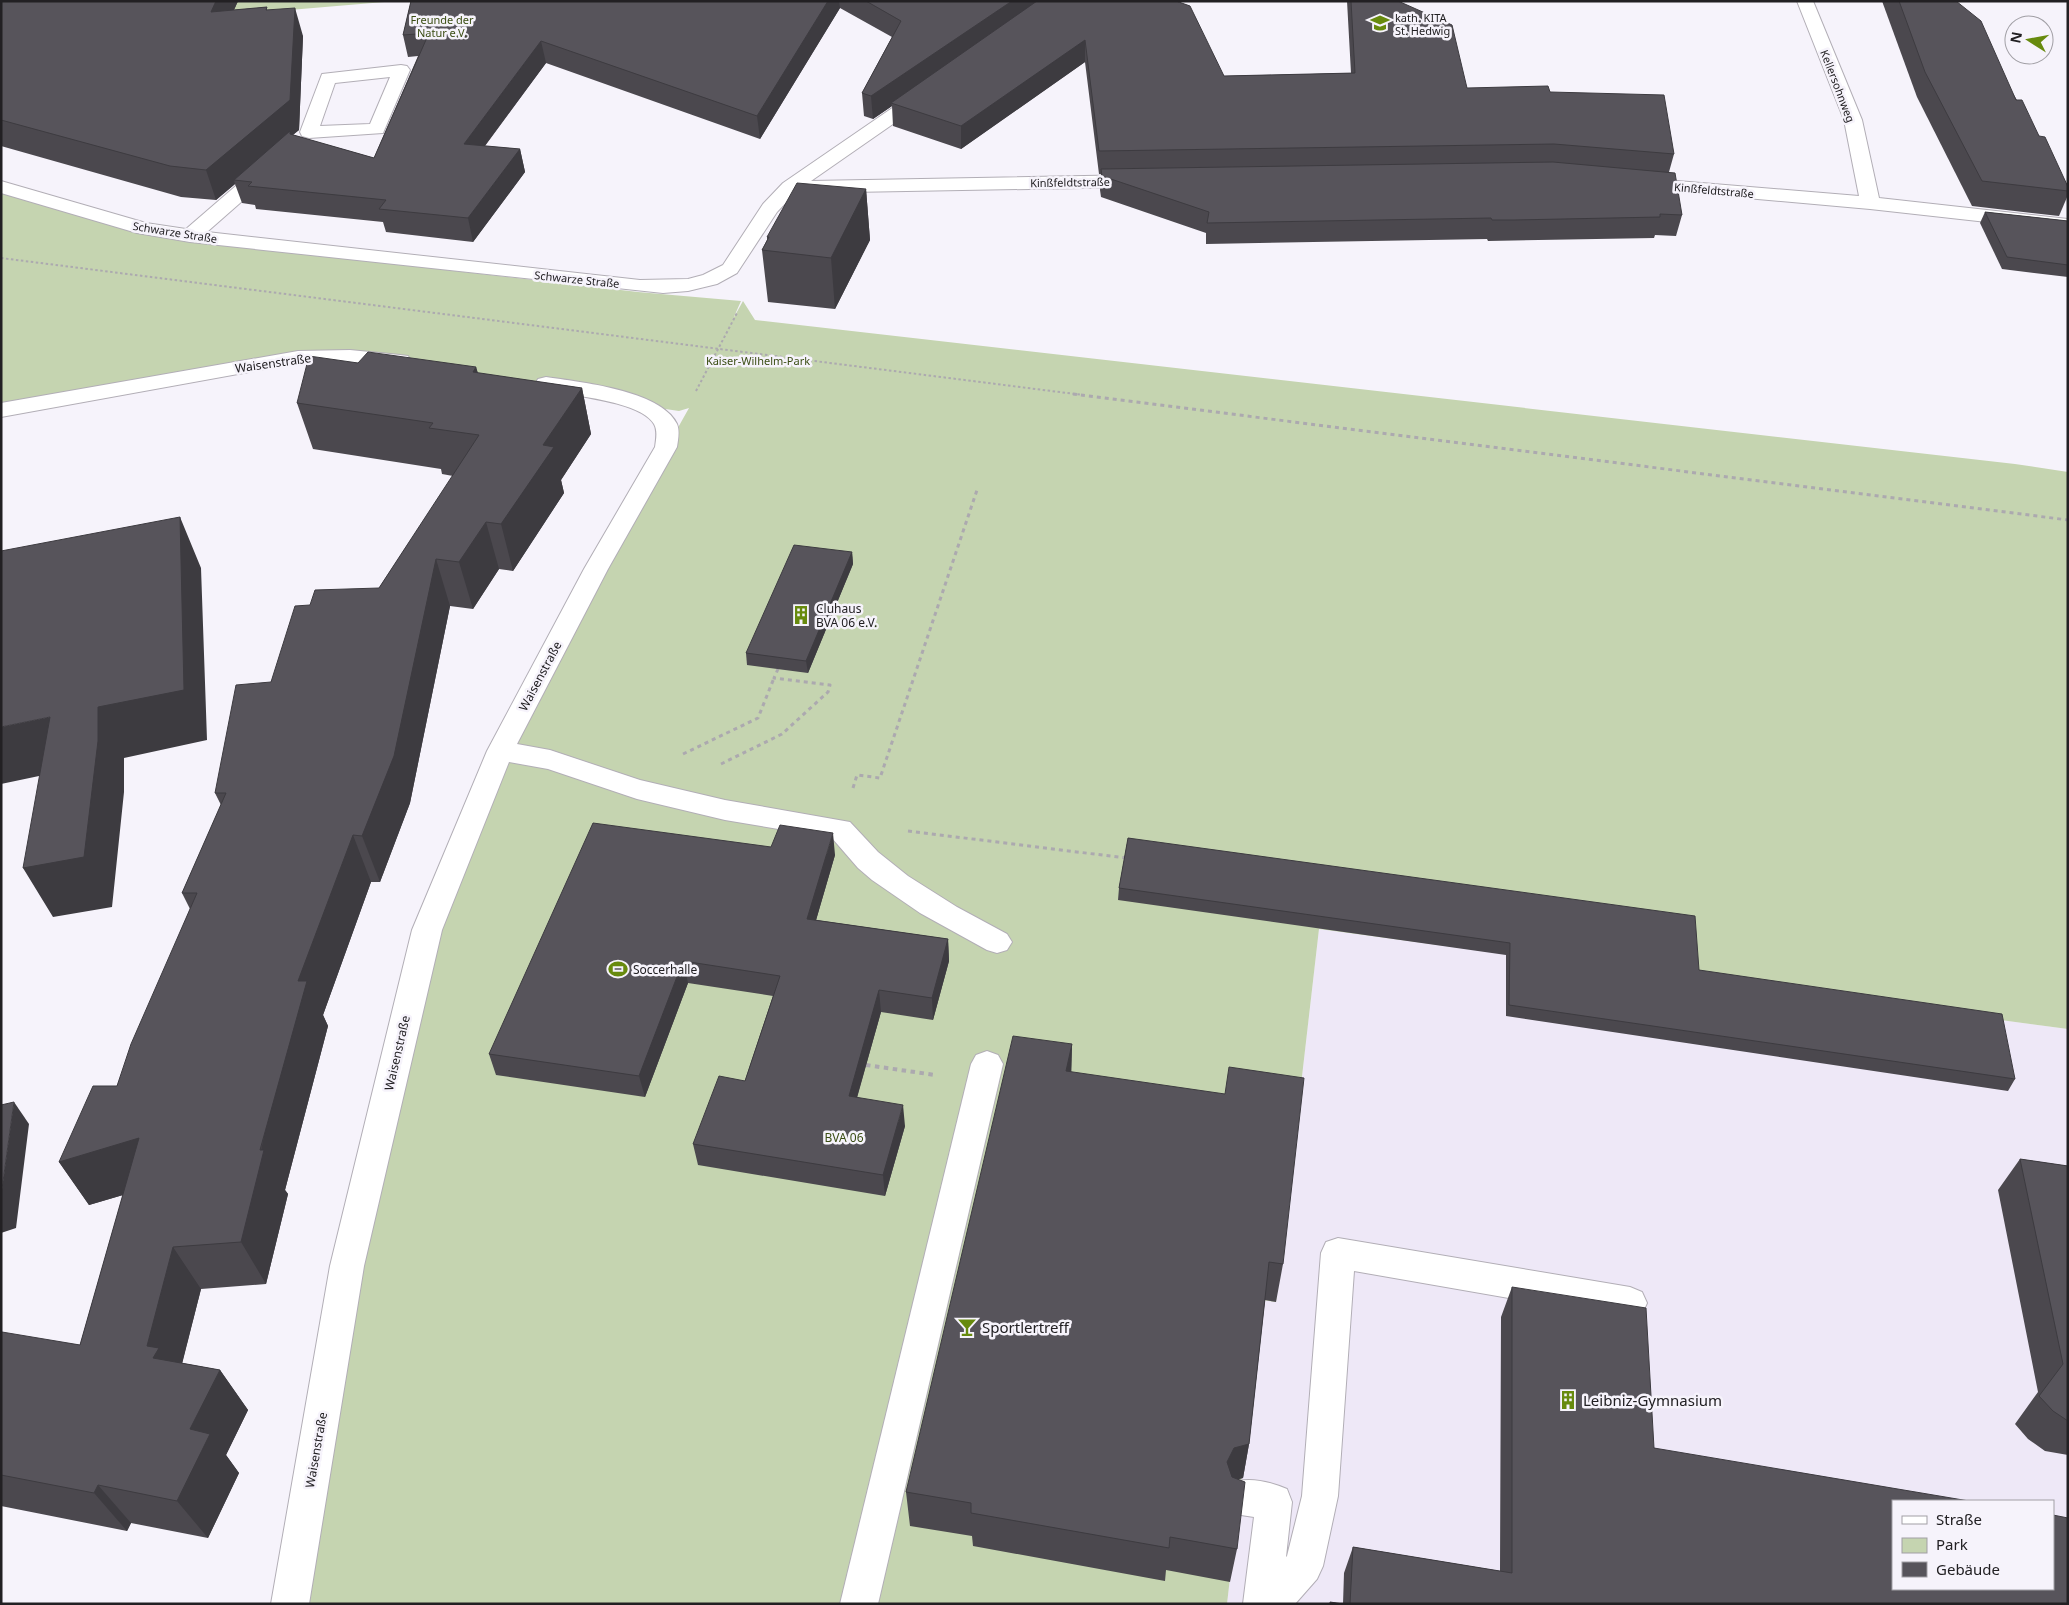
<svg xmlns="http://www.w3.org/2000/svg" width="2069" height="1605" viewBox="0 0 2069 1605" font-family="'Noto Sans',sans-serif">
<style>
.built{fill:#eee8f7;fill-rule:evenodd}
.green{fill:#c5d4b0}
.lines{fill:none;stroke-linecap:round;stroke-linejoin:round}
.minor-casing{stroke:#b2aeb6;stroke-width:2}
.path-far2{stroke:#aca9af;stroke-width:2;stroke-dasharray:2.5 2.5;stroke-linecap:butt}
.path-far1{stroke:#aca9af;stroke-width:3;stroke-dasharray:4 4;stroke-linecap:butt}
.path{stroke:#aca9af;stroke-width:4;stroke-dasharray:4.5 4.5;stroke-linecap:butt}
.minor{fill:#fff;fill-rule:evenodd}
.wall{fill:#4b484e}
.shaded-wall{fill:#3d3b40}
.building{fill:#57545b;stroke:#3d3b40}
.labels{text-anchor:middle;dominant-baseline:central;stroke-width:5;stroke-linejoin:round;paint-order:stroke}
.far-poi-label{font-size:11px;fill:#222023;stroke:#f6f3fb;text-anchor:start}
.far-park-label{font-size:11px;fill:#3a4d13;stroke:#f6f3fb}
.far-street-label{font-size:11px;fill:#222023;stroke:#f6f3fb}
.street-label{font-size:12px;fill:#222023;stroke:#f6f3fb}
.poi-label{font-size:12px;fill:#222023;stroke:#f6f3fb;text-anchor:start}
.park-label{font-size:12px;fill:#3a4d13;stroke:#f6f3fb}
.near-poi-label{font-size:15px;fill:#222023;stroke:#f6f3fb;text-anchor:start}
</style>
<rect width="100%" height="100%" fill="#f6f3fb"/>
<!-- built -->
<path class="built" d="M 1319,929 L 2068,1029 L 2068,1604 L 1227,1604 L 1262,1299 L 1276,1302 ZM 1893,1501 L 2053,1501 L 2053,1589 L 1893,1589 Z"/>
<!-- green -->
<g class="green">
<polygon points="92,1 396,1 171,20"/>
<polygon points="1,191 186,240 638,292 741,301 733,319 743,301 755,320 2015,464 2068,472 2068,1029 1319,929 1276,1302 1262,1300 1227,1604 296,1604 352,1264 434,928 502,756 598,570 689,408 679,411 314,357 1,410"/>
</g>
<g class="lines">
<!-- minor casing -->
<g class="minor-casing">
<g id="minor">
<polygon points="1797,1 1813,1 1862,120 1879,198 2068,219 2068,231 1870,209 1634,188 1631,184 1634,180 1641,178 1859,196 1844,120"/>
<path d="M 401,65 L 407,66 L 410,70 L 383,133 L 309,138 L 302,136 L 300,132 L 322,74 ZM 390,77 L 370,124 L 320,126 L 335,83 Z"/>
<polygon points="923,90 929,91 932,95 929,99 811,181 1139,175 1146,177 1149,181 1146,185 1139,187 795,193 777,212 737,273 717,284 688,291 663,293 190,242 137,233 1,193 1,181 146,223 186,229 259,166 266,164 273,166 275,170 273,174 207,232 640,280 688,279 703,275 723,265 763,204 783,183 917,91"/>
<polygon points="350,350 400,355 408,356 411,361 408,366 400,367 350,362 298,363 1,417 1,403 298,351"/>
<path d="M 546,377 C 579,382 661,390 677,424 C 680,431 678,440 677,447 L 608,569 L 517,744 L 550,750 L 640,780 L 725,800 L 850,822 L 878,852 L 908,876 L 957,907 L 1007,934 L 1012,942 L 1007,950 L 997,953 L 987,950 L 920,913 L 872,880 L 858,868 L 832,838 L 725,820 L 637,799 L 548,769 L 509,762 L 442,930 L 364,1266 L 309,1604 L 271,1604 L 330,1266 L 412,930 L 487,751 L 584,569 L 655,447 C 656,440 658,431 654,424 C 640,400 565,395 538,389 L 535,384 L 538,379 Z"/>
<polygon points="987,1051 998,1055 1003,1064 878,1604 840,1604 971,1064 976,1055"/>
<path d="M 1338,1238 L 1630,1287 L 1642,1292 L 1647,1303 L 1642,1314 L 1630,1319 L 1354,1271 L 1338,1496 L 1323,1566 L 1317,1579 L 1295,1604 L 1243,1604 L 1254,1517 L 1241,1515 L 1228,1510 L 1223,1497 L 1228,1484 C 1247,1476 1268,1481 1287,1489 L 1292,1502 L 1286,1557 L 1287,1556 L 1302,1496 L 1321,1253 L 1326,1242 Z"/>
</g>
</g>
<!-- path-far2 -->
<g class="path-far2">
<polyline points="1,258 1083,395"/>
<polyline points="696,391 737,313"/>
</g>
<!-- path-far1 -->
<g class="path-far1">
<polyline points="1073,394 2068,520"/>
<polyline points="683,754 758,718 774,678"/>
<polyline points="721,764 782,734 828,692 830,685 774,678 778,669"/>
<polyline points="853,788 857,775 880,778 977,490"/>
<polyline points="908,831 1126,858"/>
</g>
<!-- path -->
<polyline class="path" points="866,1065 935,1075"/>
<!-- minor -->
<use href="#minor" class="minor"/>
</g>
<!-- wall -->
<g class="wall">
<polygon points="1,1 238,1 234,10 267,7 267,10 303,36 299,130 293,135 374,158 418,56 408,57 403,35 411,1 1176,1 1224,76 1351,73 1347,1 1398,1 1467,88 1550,92 1674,154 1669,172 1682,215 1676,236 1655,235 1654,238 1488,241 1487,239 1206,244 1206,233 1101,197 1100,190 1101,174 1099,174 1085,62 961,149 893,126 892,106 873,119 864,116 862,93 892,37 840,8 760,139 546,63 485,146 520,149 525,172 473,242 386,232 383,222 256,209 255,205 242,203 235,184 216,200 181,197 1,146"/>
<polygon points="1882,1 1956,1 2039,136 2068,187 2068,195 2059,216 1972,206 1917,97"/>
<polygon points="866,189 870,240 835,309 768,302 762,250 767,240 767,237"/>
<polygon points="1985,212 2068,221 2068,277 2002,269 1980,223"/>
<polygon points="358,363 476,367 478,373 582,388 591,434 561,480 564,493 513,571 499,569 473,609 450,606 410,803 380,882 371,882 323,1015 328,1026 285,1190 288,1194 266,1284 201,1289 182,1363 220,1370 248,1410 226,1455 239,1473 208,1538 131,1523 127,1531 1,1506 1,1334 80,1345 123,1195 89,1205 59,1162 117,1086 190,909 182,893 221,805 215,793 310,605 379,588 453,476 442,474 441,469 313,449 297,403"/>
<polygon points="852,552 853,564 808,673 747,665 746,653"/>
<polygon points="1128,838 1699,970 2015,1079 2008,1091 1506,1016 1506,955 1118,900 1119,888"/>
<polygon points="771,847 835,855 816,920 948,939 949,961 933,1020 881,1012 857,1098 905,1126 885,1196 698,1165 693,1144 745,1081 773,996 688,983 645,1097 496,1075 489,1054"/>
<polygon points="1072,1044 1071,1072 1283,1264 1276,1302 1265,1300 1249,1444 1243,1478 1239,1479 1237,1549 1230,1582 1166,1570 1165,1581 973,1546 972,1536 910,1526 906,1492"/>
<polygon points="2020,1159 2068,1166 2068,1455 2045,1451 2028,1439 2015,1424 2038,1392 1998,1190"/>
<polygon points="1512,1287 1654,1448 2068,1604 1330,1604 1330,1602 1343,1604 1344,1573 1353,1547 1500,1571 1501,1317"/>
</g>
<!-- shaded-wall -->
<g class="shaded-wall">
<polygon points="216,1 238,1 220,41 211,12"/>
<polygon points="828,1 839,1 840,8 760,139 757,116"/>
<polygon points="1012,1 1045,1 891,103 892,106 873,119 871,96"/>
<polygon points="295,8 303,36 299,130 234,180 235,184 216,200 206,170"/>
<polygon points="1085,40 1085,62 961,149 961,126"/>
<polygon points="541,41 546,63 469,167 464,144"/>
<polygon points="520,149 525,172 473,242 468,218"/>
<polygon points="866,189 870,240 835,309 831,258"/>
<polygon points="476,367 488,413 473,372"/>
<polygon points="582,388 591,434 561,480 564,493 513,571 501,524 543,445"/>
<polygon points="180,517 201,568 207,740 124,758 124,792 112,907 53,917 23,868 98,707"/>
<polygon points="486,522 499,569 473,609 459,562"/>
<polygon points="852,552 853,564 808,673 806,661"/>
<polygon points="436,559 450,606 410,803 380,882 362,836"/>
<polygon points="50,717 77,768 1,784 1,727"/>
<polygon points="833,833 835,855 810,941 807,919"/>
<polygon points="353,835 371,882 323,1015 328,1026 285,1190 288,1194 266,1284 241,1242 298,981"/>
<polygon points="948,939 949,961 933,1020 932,998"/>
<polygon points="683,961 688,983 645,1097 639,1076"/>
<polygon points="879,990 881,1012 851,1118 849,1096"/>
<polygon points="1072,1044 1071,1084 1066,1071"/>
<polygon points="14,1102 29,1124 16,1228 1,1233 1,1196"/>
<polygon points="903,1105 905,1126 885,1196 883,1175"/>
<polygon points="139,1138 167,1182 89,1205 59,1162"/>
<polygon points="173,1247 201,1289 179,1376 153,1358 147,1346"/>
<polygon points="220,1370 248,1410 226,1455 239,1473 208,1538 177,1501 190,1429"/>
<polygon points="1249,1444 1243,1478 1227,1482 1227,1462 1234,1448"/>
<polygon points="98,1485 131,1523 127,1531 94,1493"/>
</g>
<!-- building -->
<g class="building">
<polygon points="1,1 216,1 211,12 267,7 266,10 295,8 290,100 206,170 170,166 1,120"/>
<polygon points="411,1 828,1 757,116 541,41 464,144 520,149 468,218 379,209 386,200 248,186 252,182 234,180 290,131 290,134 374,158 429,33 403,35"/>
<polygon points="866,1 1012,1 871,96 862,93 901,21"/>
<polygon points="1037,1 1176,1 1190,6 1224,76 1355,73 1351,1 1398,1 1452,25 1467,88 1548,86 1550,92 1664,95 1674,154 1554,144 1099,151 1085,40 961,126 891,103"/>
<polygon points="1899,1 1956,1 1981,21 2016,100 2022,100 2039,136 2045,137 2068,187 2068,191 1982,181 1925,72"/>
<polygon points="1553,162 1675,173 1682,215 1660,214 1660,217 1514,220 1492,220 1491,218 1207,223 1209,212 1102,176 1101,169"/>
<polygon points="797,183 866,189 831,258 762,250 769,237 767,237"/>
<polygon points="1985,212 2068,221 2068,265 2007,257"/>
<polygon points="368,352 476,367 473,372 582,388 543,445 554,447 501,524 486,522 459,562 436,559 394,756 362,836 353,835 298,981 307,981 260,1150 264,1150 241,1242 173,1247 147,1346 159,1348 153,1358 220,1370 190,1429 210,1434 177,1501 98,1485 94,1493 1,1475 1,1334 2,1332 80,1345 139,1138 59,1162 93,1086 117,1086 131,1044 197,893 182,893 226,793 215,793 236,685 271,682 295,606 310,605 315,590 379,588 479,435 429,428 433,423 297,403 309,356 358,363"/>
<polygon points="180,517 184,690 98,707 98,741 84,857 23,868 50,717 1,727 1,551"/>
<polygon points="794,545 852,552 806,661 746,653"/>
<polygon points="593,823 771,847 780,825 833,833 807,919 948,939 932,998 879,990 849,1096 903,1105 883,1175 693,1144 719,1076 745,1081 780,976 683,961 639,1076 489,1054"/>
<polygon points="1128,838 1695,916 1699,970 2002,1014 2015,1079 1509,1005 1510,943 1119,888"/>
<polygon points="1013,1036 1072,1044 1066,1071 1225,1094 1229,1067 1304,1078 1283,1264 1269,1262 1249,1444 1234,1448 1227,1462 1232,1477 1245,1482 1237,1549 1170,1537 1169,1548 971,1513 971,1503 906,1492"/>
<polygon points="14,1102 1,1196 1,1105"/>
<polygon points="2020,1159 2068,1166 2068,1421 2053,1411 2039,1396 2063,1364"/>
<polygon points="1512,1287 1646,1308 1654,1448 1969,1501 1893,1501 1893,1589 2053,1589 2053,1515 2068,1518 2068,1604 1350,1604 1353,1547 1512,1573"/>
<polygon points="1330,1602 1343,1604 1330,1604"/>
</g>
<!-- icons -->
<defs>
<g id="school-bare" transform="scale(1.5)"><path d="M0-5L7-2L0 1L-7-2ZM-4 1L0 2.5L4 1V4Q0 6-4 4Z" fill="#678a0e" stroke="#f6f3fb" stroke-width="2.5" paint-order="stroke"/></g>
<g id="building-bare" transform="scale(1.5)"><path d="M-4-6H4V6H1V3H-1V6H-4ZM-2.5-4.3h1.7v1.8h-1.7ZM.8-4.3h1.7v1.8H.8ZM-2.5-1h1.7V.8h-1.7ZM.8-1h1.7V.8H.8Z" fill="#678a0e" stroke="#f6f3fb" stroke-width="2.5" paint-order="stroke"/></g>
<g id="stadium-bare" transform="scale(1.5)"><path d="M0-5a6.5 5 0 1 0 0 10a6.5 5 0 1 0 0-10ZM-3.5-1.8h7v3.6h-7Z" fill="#678a0e" stroke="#f6f3fb" stroke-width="2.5" paint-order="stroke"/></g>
<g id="bar-bare" transform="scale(1.5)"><path d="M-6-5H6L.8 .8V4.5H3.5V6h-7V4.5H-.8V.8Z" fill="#678a0e" stroke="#f6f3fb" stroke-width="2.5" paint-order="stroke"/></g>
</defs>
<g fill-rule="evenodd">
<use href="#school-bare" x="1380" y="23"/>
<use href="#building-bare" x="801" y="615"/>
<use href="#stadium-bare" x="618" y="969"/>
<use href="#bar-bare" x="967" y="1327"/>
<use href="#building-bare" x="1568" y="1400"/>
</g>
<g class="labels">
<!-- far-poi labels -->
<g class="far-poi-label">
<text x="1395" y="17">kath. KITA<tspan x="1395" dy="13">St. Hedwig</tspan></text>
</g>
<!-- far-park labels -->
<g class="far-park-label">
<text x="442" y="19">Freunde der<tspan x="442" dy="13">Natur e.V.</tspan></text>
<text x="758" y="360">Kaiser-Wilhelm-Park</text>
</g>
<!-- far-street labels -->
<g class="far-street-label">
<text transform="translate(1838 86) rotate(69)">Kellersohnweg</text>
<text transform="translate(1070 182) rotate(-1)">Kinßfeldtstraße</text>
<text transform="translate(1714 190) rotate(5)">Kinßfeldtstraße</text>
<text transform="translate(175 232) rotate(9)">Schwarze Straße</text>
<text transform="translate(577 279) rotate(6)">Schwarze Straße</text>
</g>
<!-- street labels -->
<g class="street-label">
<text transform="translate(273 363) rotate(-8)">Waisenstraße</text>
<text transform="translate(540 676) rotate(-62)">Waisenstraße</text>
<text transform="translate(397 1053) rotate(-77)">Waisenstraße</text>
<text transform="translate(316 1450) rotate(-80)">Waisenstraße</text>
</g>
<!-- poi labels -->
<g class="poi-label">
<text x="816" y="608">Cluhaus<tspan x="816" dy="14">BVA 06 e.V.</tspan></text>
<text x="633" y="969">Soccerhalle</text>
</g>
<!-- park labels -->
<g class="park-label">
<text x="844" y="1137">BVA 06</text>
</g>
<!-- near-poi labels -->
<g class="near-poi-label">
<text x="982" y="1327">Sportlertreff</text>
<text x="1583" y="1400">Leibniz-Gymnasium</text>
</g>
</g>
<!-- border -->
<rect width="2069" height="1605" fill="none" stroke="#222023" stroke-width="5"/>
<!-- legend -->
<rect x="1892" y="1500" width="162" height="90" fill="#f6f3fb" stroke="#a19fa5"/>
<rect x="1902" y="1516" width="25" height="8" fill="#ffffff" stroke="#a19fa5"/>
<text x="1936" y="1525" font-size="15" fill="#222023">Straße</text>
<rect x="1902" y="1538" width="25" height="15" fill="#c5d4b0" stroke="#a19fa5"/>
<text x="1936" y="1550" font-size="15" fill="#222023">Park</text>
<rect x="1902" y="1562" width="25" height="15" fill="#57545b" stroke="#a19fa5"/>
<text x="1936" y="1575" font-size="15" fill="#222023">Gebäude</text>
<!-- north arrow -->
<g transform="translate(2029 40) rotate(281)"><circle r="24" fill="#f6f3fb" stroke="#a19fa5"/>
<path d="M0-4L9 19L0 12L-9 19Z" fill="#678a0e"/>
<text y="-8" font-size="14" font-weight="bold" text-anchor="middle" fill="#222023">N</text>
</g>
</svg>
